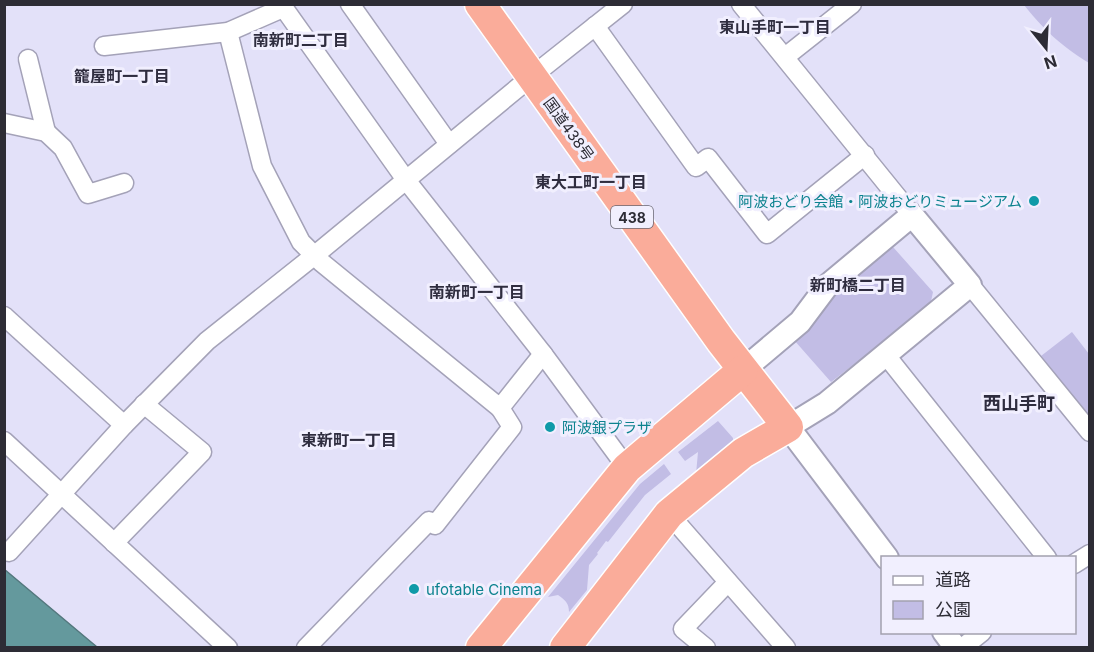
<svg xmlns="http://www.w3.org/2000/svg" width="1094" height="652" viewBox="0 0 1094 652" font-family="Inter,'Noto Sans JP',sans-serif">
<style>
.green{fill:#c2bde5}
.water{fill:#64999d;stroke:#54787e;stroke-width:1.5}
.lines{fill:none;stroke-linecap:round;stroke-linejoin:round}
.minor-casing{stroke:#a4a2b8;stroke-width:21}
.tertiary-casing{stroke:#a4a2b8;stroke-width:26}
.trunk-casing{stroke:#fff;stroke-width:33}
.minor{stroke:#fff;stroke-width:18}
.tertiary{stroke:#fff;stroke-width:22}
.trunk{stroke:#faac9a;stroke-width:30}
.culture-dot{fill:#0f9aa8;stroke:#f1effe;stroke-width:2}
.labels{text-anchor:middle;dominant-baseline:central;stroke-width:6;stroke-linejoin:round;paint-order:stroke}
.shield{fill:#f1effe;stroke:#686671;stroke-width:1.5}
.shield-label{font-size:14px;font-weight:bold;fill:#2d2c35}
.street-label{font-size:15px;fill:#2d2c35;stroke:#f1effe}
.culture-label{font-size:15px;fill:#0d838f;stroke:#f1effe;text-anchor:start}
.neighbourhood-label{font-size:16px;font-weight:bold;fill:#2f2d3f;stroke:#f1effe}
.quarter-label{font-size:18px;font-weight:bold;fill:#2f2d3f;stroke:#f1effe}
</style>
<rect width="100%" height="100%" fill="#e3e1f9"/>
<!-- green -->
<g class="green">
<path d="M 1024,5 L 1089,5 L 1089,63 C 1060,45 1045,31 1024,5 Z"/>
<path d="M 893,247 L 933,292 L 930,306 L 831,382 L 794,340 C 815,312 858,254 893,247 Z"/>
<polygon points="1072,332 1089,354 1089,418 1041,356"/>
<polygon points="718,421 733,438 733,442 696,474 698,452 685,461 678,452"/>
<path d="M 664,464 L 671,474 L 645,495 L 608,542 L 606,541 L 597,553 L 598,554 L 589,565 L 587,590 L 569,612 C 569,603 565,600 558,595 L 548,597 L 640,484 Z"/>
</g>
<!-- water -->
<polygon class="water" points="4,569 91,642 97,647 5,647"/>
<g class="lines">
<!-- minor casing -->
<g class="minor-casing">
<g id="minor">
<polyline points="281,4 406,180 543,354 627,468"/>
<polyline points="350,4 449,144"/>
<polyline points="741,4 912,215"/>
<polyline points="595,26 696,167 708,158 767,234 865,155"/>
<polyline points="228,32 262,166 301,242 321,262 500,408 543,354"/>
<polyline points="104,46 228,32 283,8"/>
<polyline points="785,57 852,4"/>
<polyline points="28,59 46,132"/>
<polyline points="4,123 46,132 63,148 88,194 124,183"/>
<polyline points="970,285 1090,432"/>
<polyline points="4,316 124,425"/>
<polyline points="885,354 1047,558"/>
<polyline points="4,441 228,648"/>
<polyline points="669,514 786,648"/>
<polyline points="435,525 512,427 500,408"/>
<polyline points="114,543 202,452 144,404"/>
<polyline points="9,552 124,425 207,341 315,255 531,77 623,4"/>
<polyline points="1074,564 1090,554"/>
<polyline points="306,648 429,521"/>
<polyline points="706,648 683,629 728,582"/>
<polyline points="962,648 982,632"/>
</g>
</g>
<!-- tertiary casing -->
<g class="tertiary-casing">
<g id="tertiary">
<polyline points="743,370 800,322 827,286 912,215 970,285 827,403 788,427 887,558"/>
<polyline points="944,632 956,648"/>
</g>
</g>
<!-- trunk casing -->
<g class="trunk-casing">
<g id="trunk">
<polyline points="480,4 721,341 788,427 743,453 669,514 565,648"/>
<polyline points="481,648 627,468 743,370"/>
</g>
</g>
<!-- minor -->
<use href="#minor" class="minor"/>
<!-- tertiary -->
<use href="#tertiary" class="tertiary"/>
<!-- trunk -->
<use href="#trunk" class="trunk"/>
</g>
<!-- markers -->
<g class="culture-dot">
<circle cx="1034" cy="201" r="6"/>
<circle cx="550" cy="427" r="6"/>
<circle cx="414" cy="589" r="6"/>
</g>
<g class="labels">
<!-- shield labels -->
<rect class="shield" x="611" y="206" width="42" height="22" rx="4.5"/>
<g class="shield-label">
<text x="632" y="217">438</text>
</g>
<!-- street labels -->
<g class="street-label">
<text transform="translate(569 129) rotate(54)">国道438号</text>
</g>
<!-- culture labels -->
<g class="culture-label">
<text x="1022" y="201" text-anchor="end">阿波おどり会館・阿波おどりミュージアム</text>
<text x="562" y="427">阿波銀プラザ</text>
<text x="426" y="589">ufotable Cinema</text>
</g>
<!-- neighbourhood labels -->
<g class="neighbourhood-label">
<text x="775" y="27">東山手町一丁目</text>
<text x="301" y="40">南新町二丁目</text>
<text x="122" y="76">籠屋町一丁目</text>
<text x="591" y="182">東大工町一丁目</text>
<text x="858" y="285">新町橋二丁目</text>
<text x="477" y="292">南新町一丁目</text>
<text x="349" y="440">東新町一丁目</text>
</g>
<!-- quarter labels -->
<g class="quarter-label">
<text x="1019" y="403">西山手町</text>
</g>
</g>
<!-- border -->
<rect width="1094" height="652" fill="none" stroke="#2d2c35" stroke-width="12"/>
<!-- legend -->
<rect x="881" y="556" width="195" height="78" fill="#f1effe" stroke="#a3a1ae" stroke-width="1.5"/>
<rect x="893" y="576" width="30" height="9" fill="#ffffff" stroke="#a3a1ae" stroke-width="1.5"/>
<text x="935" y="586" font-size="18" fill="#2d2c35">道路</text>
<rect x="893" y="601" width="30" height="18" fill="#c2bde5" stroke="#a3a1ae" stroke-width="1.5"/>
<text x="935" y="616" font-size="18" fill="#2d2c35">公園</text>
<!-- north arrow -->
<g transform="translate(1046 48) rotate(162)" stroke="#f1effe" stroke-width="4.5" paint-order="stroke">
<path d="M0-4.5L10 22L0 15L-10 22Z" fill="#2d2c35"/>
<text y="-9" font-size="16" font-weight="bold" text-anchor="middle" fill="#2d2c35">N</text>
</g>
</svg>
